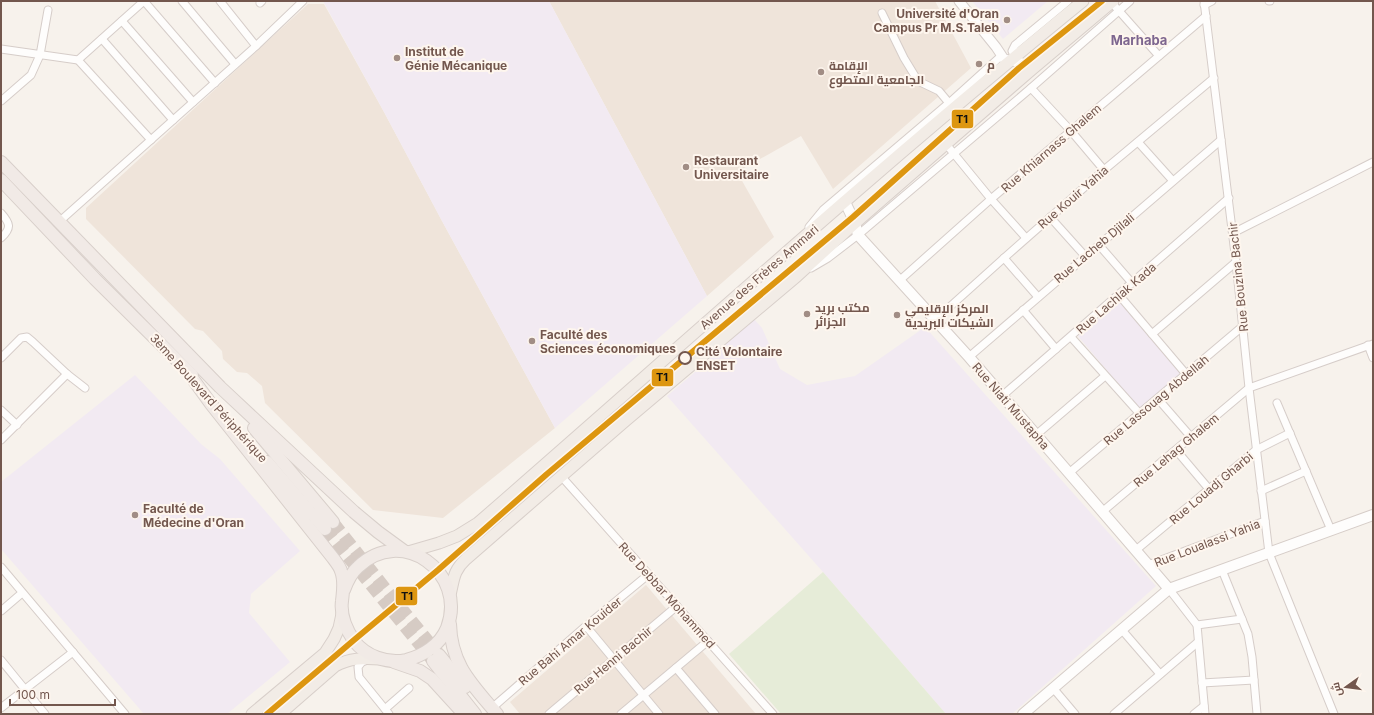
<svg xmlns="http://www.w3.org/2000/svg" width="1374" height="715" viewBox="0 0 1374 715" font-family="Inter,Cairo,sans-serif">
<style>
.residential{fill:#efe4da}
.education{fill:#f2eaf2}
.pitch{fill:#e6ecd8}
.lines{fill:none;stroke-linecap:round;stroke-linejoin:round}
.trunk-tunnel{stroke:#d6cbc4;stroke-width:12;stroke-dasharray:12 6;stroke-linecap:butt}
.minor-casing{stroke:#d6cdc9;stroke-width:9}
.tertiary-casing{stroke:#d6cdc9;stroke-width:11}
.secondary-casing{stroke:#d6cdc8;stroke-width:12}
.primary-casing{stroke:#d8cfca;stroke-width:13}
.trunk-casing{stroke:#d8cfca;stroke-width:14}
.minor{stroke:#fefdfc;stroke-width:7}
.tertiary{stroke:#fefdfc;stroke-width:9}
.secondary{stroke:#fefdfc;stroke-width:10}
.primary{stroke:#f2ece6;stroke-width:11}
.trunk{stroke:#f1eae6;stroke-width:12}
.tram-1-casing{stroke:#fef6ee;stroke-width:9}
.tram-1{stroke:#dd9610;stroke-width:6}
.poi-dot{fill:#a18d85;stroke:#fef6ee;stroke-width:1.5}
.stop-dot{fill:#fef6ee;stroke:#73574e;stroke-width:2}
.labels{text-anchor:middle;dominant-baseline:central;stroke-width:4;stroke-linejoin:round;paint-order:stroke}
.poi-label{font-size:12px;font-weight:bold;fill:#73574e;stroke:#fef6ee;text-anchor:start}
.street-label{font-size:12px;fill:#73574e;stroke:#fef6ee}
.stop-label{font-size:12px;font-weight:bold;fill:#73574e;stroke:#fef6ee;text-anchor:start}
.neighbourhood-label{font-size:13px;font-weight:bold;fill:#7d668f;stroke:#fef6ee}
.line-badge{stroke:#fef6ee;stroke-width:1.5}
.pale-badge-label{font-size:11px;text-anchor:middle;font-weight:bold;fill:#111}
</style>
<rect width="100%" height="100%" fill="#f7f2ec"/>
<!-- residential -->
<g class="residential">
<polygon points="549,1 935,1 971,68 833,189 801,136 737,172 774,237 707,296"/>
<polygon points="308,4 324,4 384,112 442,221 555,428 443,518 373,510 265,403 262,386 247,373 237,372 223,359 222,351 203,331 195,329 86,219 86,208"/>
<polygon points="646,585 756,714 520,714 510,702"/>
</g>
<!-- education -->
<g class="education">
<polygon points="323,1 497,1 499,2 500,1 549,1 707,296 555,428 442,221 384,112"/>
<polygon points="972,1 1048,1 1003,39"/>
<polygon points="1118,300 1180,373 1140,410 1078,336"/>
<polygon points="754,319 762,328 780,369 807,385 855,376 925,327 1156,586 1012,714 946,714 823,572 667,396 694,373"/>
<polygon points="135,375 201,444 220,459 300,551 251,594 249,613 290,662 227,714 144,714 1,549 1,482"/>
</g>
<!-- pitch -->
<polygon class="pitch" points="823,572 946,714 781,714 729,654"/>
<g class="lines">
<!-- trunk-tunnel -->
<g class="trunk-tunnel">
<polyline points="333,522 389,593 439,654"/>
<polyline points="325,529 432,660"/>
</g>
<!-- minor casing -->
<g class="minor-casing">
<g id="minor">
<polyline points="144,1 215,83"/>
<polyline points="182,1 235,64"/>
<polyline points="220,1 256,46"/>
<polyline points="1204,1 1236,262 1249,388 1269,553 1334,714"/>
<polyline points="1269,1 1270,1"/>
<polyline points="260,3 262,1"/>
<polyline points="1112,3 1159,56"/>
<polyline points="1204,5 1212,1"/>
<polyline points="882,13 904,58 918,81 939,91 949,103"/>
<polyline points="122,21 193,102"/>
<polyline points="102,39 173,120"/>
<polyline points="1,49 78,60 144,1"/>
<polyline points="1015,57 1012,51 1015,45 1068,1"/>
<polyline points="78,60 151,140"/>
<polyline points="1031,88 1071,131 1104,170"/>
<polyline points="1,101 31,75 40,55 48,10"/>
<polyline points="1138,142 1173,181"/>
<polyline points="946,144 991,199 1026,238"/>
<path d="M 1,213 C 10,223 12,228 1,238"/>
<polyline points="1050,217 1085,256"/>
<polyline points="60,221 256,46 303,1"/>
<polyline points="809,227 823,210 949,103 1001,56"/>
<polyline points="1233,233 1373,162"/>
<polyline points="1099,245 1132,283"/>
<polyline points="1004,258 1038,297"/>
<polyline points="811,268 828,258 858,235 1031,88 1130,1"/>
<polyline points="899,281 991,199 1206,16"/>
<polyline points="1119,295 1186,374"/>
<polyline points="1023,310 1056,349"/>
<polyline points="934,321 1004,258 1104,170 1214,78"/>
<polyline points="1152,334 1236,262"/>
<polyline points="1071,337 1140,414"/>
<polyline points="1368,345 1373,358"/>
<polyline points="969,357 1221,140"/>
<polyline points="1,358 21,338 27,337 33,342 67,374 85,388"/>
<polyline points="1002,396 1229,198"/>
<polyline points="1158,399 1191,437"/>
<polyline points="1277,403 1331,530"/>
<polyline points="1,410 17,425"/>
<polyline points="1036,435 1105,376"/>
<polyline points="1,440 67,374"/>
<polyline points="1176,450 1209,489"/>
<polyline points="1069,473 1243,326"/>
<polyline points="561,476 773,714"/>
<polyline points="1261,491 1306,471"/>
<polyline points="1102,512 1249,388 1373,344"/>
<polyline points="1136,550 1256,450 1290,433"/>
<polyline points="1148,565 1265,521"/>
<polyline points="1,567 125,714"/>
<polyline points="1222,570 1248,634 1252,657 1257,714"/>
<polyline points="1169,589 1197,625 1205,714"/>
<polyline points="1,611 22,593"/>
<polyline points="1197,625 1242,619"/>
<polyline points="586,626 659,714"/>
<polyline points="1122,630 1160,674"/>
<polyline points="1,660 45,714"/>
<polyline points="367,660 362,662 358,667 359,677 389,714"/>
<polyline points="676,668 715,714"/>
<polyline points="1202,683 1254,680"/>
<polyline points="1053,688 1075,714"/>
<polyline points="1,708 73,652"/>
<polyline points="492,708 586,626 649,574"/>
<polyline points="385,709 409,688"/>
<polyline points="549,714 677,606"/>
<polyline points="621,714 708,641"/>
<polyline points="1114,714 1198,642"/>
<polyline points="1194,714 1204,706"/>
</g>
</g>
<!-- tertiary casing -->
<g class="tertiary-casing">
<polyline id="tertiary" points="959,1 996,47 1004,59 1036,66"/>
</g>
<!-- secondary casing -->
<g class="secondary-casing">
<g id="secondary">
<polyline points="845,202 855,223 858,235 969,357 1169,589"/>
<polyline points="1023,714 1169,589 1373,515"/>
</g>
</g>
<!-- primary casing -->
<g class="primary-casing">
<g id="primary">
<path d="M 408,552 L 439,543 L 457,536 L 478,523 C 679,348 876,169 1083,1"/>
<path d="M 450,595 C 454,579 453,571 466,559 L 625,421 L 797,276 L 855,223 L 1031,70 L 1113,1"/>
<polyline points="252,714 325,653 334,639 339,628 342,614"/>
<path d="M 280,714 L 335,666 C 350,658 363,658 380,659"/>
</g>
</g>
<!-- trunk casing -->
<g class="trunk-casing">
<g id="trunk">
<polyline points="1,162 220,387 354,512 378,532 404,551"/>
<polyline points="1,180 95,279 192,375"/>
<path d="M 187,371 L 211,404 L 333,558 C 336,562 340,567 341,571 C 345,581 343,591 342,601 C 340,616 346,629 354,641 C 366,656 387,664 406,660 C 423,656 440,645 447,628 C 468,572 401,525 358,567 C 351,573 347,582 344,590"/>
<polyline points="254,428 333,522"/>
<polyline points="267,462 325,529"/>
<path d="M 450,624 C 451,665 472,684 497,714"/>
<polyline points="439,655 465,687"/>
<polyline points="433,661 475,714"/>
<polyline points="394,662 420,671 432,679 464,714"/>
</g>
</g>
<!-- minor -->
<use href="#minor" class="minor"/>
<!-- tertiary -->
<use href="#tertiary" class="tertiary"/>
<!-- secondary -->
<use href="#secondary" class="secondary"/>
<!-- primary -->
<use href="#primary" class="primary"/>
<!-- trunk -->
<use href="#trunk" class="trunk"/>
<!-- tram-1 casing -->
<g class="tram-1-casing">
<polyline id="tram-1" points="267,714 354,640 438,570 547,474 853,217 1019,68 1102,1"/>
</g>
<!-- tram-1 -->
<use href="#tram-1" class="tram-1"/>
</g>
<!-- markers -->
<g class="poi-dot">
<circle cx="1007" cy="20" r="4"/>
<circle cx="397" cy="58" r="4"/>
<circle cx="979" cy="64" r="4"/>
<circle cx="821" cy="72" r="4"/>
<circle cx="686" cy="167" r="4"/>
<circle cx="807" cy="314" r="4"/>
<circle cx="897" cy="315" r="4"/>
<circle cx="532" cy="341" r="4"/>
<circle cx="135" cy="515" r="4"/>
</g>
<circle class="stop-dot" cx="685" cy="358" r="6"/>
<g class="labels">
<!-- poi labels -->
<g class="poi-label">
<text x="999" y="13" text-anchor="end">Université d'Oran<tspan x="999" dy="14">Campus Pr M.S.Taleb</tspan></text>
<text x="405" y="51">Institut de<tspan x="405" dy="14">Génie Mécanique</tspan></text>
<text x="987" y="64">م</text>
<text x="829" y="65">الإقامة<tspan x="829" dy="14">الجامعية المتطوع</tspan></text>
<text x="694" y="160">Restaurant<tspan x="694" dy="14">Universitaire</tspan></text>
<text x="815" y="307">مكتب بريد<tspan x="815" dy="14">الجزائر</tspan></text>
<text x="905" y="308">المركز الإقليمي<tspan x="905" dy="14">الشيكات البريدية</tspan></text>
<text x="540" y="334">Faculté des<tspan x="540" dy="14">Sciences économiques</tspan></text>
<text x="143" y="508">Faculté de<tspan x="143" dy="14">Médecine d'Oran</tspan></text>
</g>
<!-- street labels -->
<g class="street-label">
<text transform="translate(1051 148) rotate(-41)">Rue Khiarnass Ghalem</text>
<text transform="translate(1073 197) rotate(-41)">Rue Kouir Yahia</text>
<text transform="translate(1094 248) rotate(-40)">Rue Lacheb Djilali</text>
<text transform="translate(759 277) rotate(-41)">Avenue des Frères Ammari</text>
<text transform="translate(1238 277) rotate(-96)">Rue Bouzina Bachir</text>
<text transform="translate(1116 298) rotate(-41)">Rue Lachlak Kada</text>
<text transform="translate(209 398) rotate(48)">3ème Boulevard Périphérique</text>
<text transform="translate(1156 400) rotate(-40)">Rue Lassouag Abdellah</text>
<text transform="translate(1011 406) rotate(49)">Rue Niati Mustapha</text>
<text transform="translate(1176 450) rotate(-40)">Rue Lehag Ghalem</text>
<text transform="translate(1211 488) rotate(-40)">Rue Louadj Gharbi</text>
<text transform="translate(1207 543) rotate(-21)">Rue Loualassi Yahia</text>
<text transform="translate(667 595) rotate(48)">Rue Debbar Mohammed</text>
<text transform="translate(570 641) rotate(-40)">Rue Bahi Amar Kouider</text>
<text transform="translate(613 660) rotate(-40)">Rue Henni Bachir</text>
</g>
<!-- stop labels -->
<g class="stop-label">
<text x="696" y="351">Cité Volontaire<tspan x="696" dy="14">ENSET</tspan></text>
</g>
<!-- neighbourhood labels -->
<g class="neighbourhood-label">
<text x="1139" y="40">Marhaba</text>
</g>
</g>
<g class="line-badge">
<rect x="951" y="109" width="23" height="20" rx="4" fill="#dd9610"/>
<rect x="651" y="368" width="23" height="19" rx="4" fill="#dd9610"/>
<rect x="395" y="586" width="23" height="20" rx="4" fill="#dd9610"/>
</g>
<g class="pale-badge-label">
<text x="962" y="123">T1</text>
<text x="662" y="381">T1</text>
<text x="407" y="600">T1</text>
</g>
<!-- border -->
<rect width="1374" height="715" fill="none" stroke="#73574e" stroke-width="4"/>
<!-- north arrow -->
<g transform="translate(1346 687) rotate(256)" stroke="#fef6ee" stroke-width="3" paint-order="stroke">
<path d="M0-3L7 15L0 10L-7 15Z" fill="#73574e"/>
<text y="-6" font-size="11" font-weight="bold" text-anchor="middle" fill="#73574e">ش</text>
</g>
<!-- scale -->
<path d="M10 699v6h105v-6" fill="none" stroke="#73574e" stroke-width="2"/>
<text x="16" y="699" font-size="12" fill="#73574e" stroke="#fef6ee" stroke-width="3" paint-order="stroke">100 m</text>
</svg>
